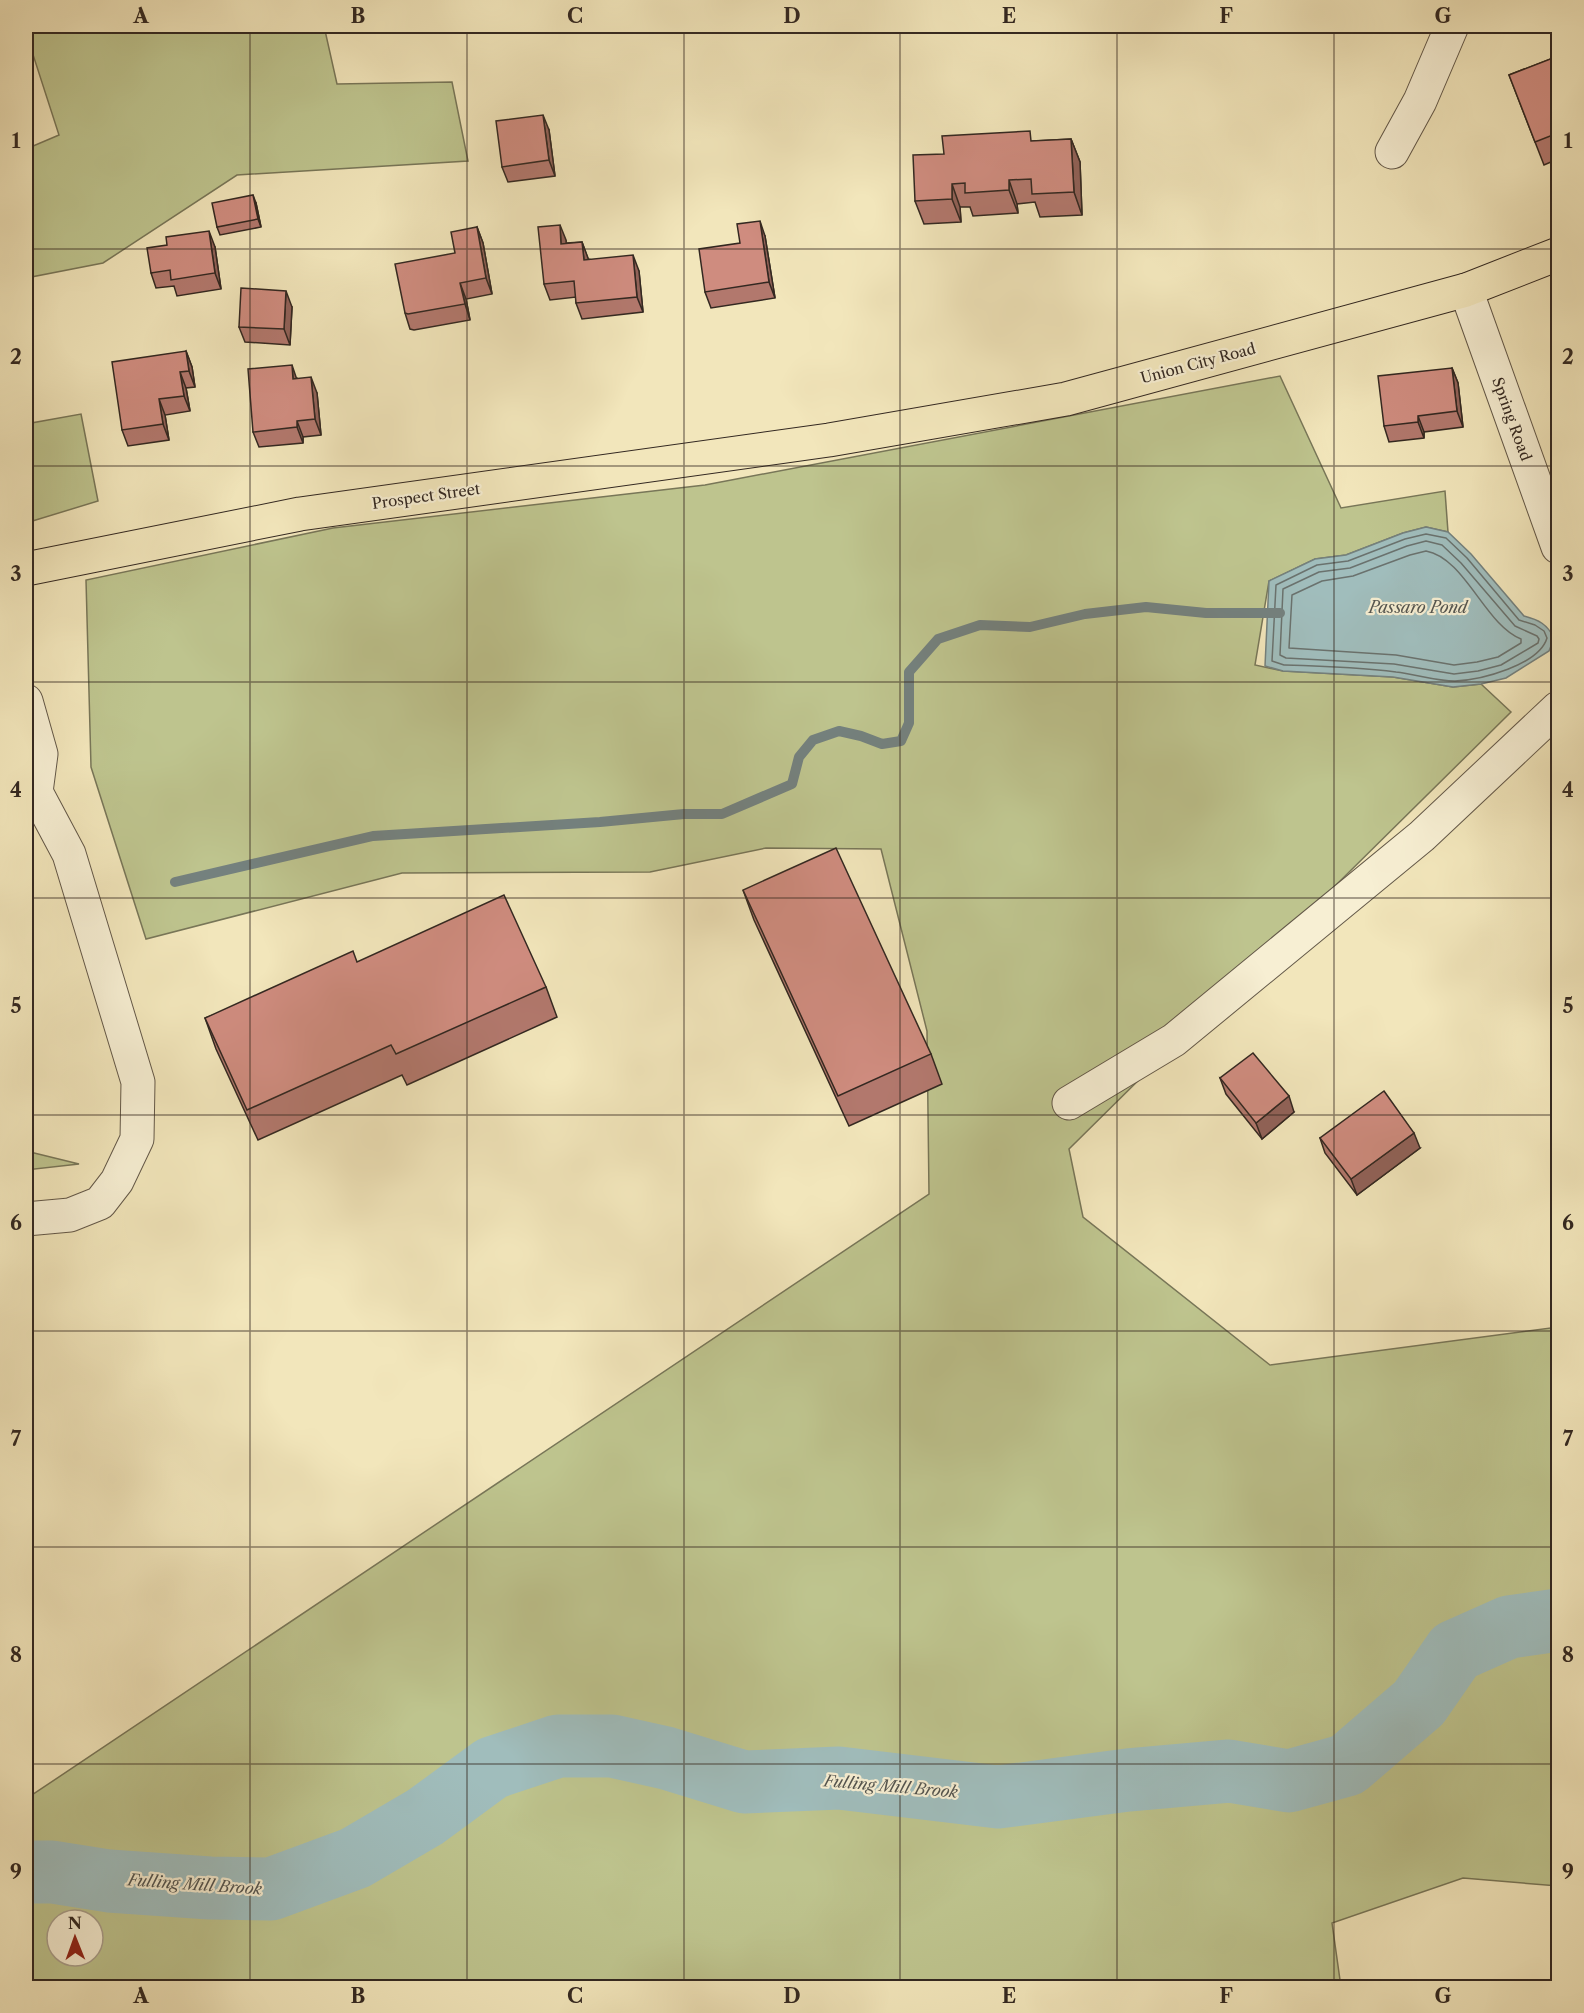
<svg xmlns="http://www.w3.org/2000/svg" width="1584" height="2013" viewBox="0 0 1584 2013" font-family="'Libre Caslon Text',serif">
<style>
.green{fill:#bec48e;stroke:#787658;stroke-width:1.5;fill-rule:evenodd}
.water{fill:#a0bdbc;stroke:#74817e;stroke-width:1.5}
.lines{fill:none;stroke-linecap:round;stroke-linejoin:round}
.shore{stroke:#6a726e;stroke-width:1.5}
.stream{stroke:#74817e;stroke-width:10}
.river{stroke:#a0bdbc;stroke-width:63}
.minor-casing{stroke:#635848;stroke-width:35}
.major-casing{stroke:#332821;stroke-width:35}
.minor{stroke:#f7efd3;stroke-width:33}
.major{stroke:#f2e6bb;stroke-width:33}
.wall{fill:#b2786d;stroke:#332821;stroke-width:1.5}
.shaded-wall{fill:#916259;stroke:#332821;stroke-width:1.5}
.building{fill:#cf8c7f;stroke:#332821;stroke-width:1.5}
.grid{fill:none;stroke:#332821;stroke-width:1.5;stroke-opacity:0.55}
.labels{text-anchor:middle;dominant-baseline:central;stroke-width:4.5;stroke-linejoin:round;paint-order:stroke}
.street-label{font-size:15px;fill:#332821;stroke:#f7efd3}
.water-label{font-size:16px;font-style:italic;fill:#545550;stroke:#f7efd3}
.neatline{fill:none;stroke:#332821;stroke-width:2}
.grid-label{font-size:20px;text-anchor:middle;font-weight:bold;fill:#332821}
</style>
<rect width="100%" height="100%" fill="#f2e6bb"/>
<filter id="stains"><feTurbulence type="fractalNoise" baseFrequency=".00333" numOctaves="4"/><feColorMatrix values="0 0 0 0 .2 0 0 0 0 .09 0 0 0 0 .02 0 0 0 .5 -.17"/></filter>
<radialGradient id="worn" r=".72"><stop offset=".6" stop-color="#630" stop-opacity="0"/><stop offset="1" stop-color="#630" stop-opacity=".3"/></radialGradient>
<!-- green -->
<g class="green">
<polygon points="26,26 324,26 337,84 452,82 468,161 237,175 103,263 26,278 26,149 59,135 26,33"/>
<path d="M 1280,376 L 1341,508 L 1445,491 L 1448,532 L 1426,527 L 1403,533 L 1346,555 L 1315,559 L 1269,581 L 1255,665 L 1283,671 L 1393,677 L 1453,687 L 1481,684 L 1511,712 L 1069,1149 L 1083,1217 L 1270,1365 L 1558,1327 L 1558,1886 L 1463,1878 L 1332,1923 L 1341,1987 L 26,1988 L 26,1799 L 929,1194 L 927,1031 L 881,849 L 766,848 L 650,872 L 402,873 L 146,939 L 91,767 L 86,580 L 333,528 L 705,485 ZM 57,1920 L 93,1920 L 93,1956 L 57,1956 Z"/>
<polygon points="81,414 98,501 26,523 26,424"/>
<polygon points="26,1151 79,1164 26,1170"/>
</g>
<!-- water -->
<path class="water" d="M 1426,527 L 1448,532 L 1471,554 L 1524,616 C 1539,620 1547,624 1554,638 L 1549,651 L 1506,678 L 1481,684 L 1453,687 L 1393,677 L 1283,671 L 1265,666 L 1269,581 L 1315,559 L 1346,555 L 1403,533 Z"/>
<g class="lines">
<!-- shore -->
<g class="shore">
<path d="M 1426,534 L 1446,538 L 1467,558 L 1519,620 L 1535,625 L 1544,631 L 1547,638 C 1539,665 1481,680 1455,681 C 1436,681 1415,674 1396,672 C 1359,667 1321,666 1284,665 L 1272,661 L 1276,585 L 1317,565 L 1348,561 L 1405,539 Z"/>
<polygon points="1426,541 1442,545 1461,563 1515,626 1537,636 1539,639 1538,643 1501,665 1478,671 1454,674 1394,664 1286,658 1280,655 1283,589 1319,572 1350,568 1407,546"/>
<path d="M 1426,551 C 1465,558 1485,625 1521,639 L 1521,643 L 1498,657 L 1477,662 L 1454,665 L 1396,655 L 1289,648 L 1292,595 L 1322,581 L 1353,576 L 1410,555 Z"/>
</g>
<!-- stream -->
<polyline class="stream" points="175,882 373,836 600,822 684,814 722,814 792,784 799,757 813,740 839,731 861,736 882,744 901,741 909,723 909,672 938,639 980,625 1030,627 1085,614 1146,607 1206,613 1280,613"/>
<!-- river -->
<polyline class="river" points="26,1872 52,1872 109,1881 210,1888 271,1889 355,1858 425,1817 492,1768 558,1746 612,1746 666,1758 744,1782 839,1778 998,1797 1128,1780 1229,1771 1289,1781 1347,1765 1419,1703 1455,1651 1509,1627 1558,1620"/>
<!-- minor casing -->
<g class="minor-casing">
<g id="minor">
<polyline points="1392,152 1420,101 1452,26"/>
<polyline points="1466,290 1558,547"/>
<polyline points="26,701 41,754 36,792"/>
<polyline points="1069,1103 1174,1040 1422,836 1558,708"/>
<polyline points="26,1219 70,1215 100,1203 117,1181 137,1139 138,1082 69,854 36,792"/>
</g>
</g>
<!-- major casing -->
<g class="major-casing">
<polyline id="major" points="26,569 300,514 829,440 1066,399 1466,290 1558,254"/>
</g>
<!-- minor -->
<use href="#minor" class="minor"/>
<!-- major -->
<use href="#major" class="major"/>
</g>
<!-- wall -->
<g class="wall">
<polygon points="1558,56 1558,159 1544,165 1509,75"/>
<polygon points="549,130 555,176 508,182 502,167"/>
<polygon points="1071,139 1080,162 1082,215 1040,217 1035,202 1017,204 1018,213 973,216 970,207 960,207 961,222 924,224 915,201 944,154 1034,141"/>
<polygon points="256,203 261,227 220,235 217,227"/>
<polygon points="477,227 483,243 492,294 466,299 470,320 414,330 410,329 405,313"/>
<polygon points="765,236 775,298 711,308 705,292 740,243"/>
<polygon points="566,240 566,243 582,242 588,259 639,271 643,312 582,319 576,303 576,297 550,300 544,284"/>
<polygon points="215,247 221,289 177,296 174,286 156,288 151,273"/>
<polygon points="292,307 290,345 245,342 239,327"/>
<polygon points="186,351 192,367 195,387 186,388 190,411 165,415 169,440 128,446 122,430"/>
<polygon points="1452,368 1458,383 1463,427 1424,432 1424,438 1389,442 1384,426"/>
<polygon points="297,378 317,393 321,435 303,437 303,443 259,447 253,432"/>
<polygon points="743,890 931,1054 942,1084 849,1126 754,920"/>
<polygon points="357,962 546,987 557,1017 407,1085 402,1075 258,1140 216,1049 205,1018"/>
<polygon points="1220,1078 1294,1112 1262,1139 1226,1094"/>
<polygon points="1320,1138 1420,1148 1357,1195 1325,1153"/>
</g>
<!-- shaded-wall -->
<g class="shaded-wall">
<polygon points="543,115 549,130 555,176 549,160"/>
<polygon points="1071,139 1080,162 1082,215 1074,192"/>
<polygon points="1009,180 1017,204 1018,213 1009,190"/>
<polygon points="952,184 960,207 961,222 952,199"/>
<polygon points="253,195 256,203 261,227 258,219"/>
<polygon points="760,221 765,236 775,298 769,282"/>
<polygon points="560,225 566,240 567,260 561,244"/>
<polygon points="477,227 483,243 492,294 486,278"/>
<polygon points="209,231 215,247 221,289 215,273"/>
<polygon points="582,242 588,258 590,276 584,260"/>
<polygon points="633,255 639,271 643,312 637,297"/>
<polygon points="460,283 466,299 470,320 465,304"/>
<polygon points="286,291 292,307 290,345 284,329"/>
<polygon points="186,351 192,367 195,387 189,371"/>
<polygon points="292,365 297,380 293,379"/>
<polygon points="1452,368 1458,383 1463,427 1457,411"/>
<polygon points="180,372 186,388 190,411 184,396"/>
<polygon points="311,377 317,393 321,435 315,419"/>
<polygon points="159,399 165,415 169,440 163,424"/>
<polygon points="1418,416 1424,432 1424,438 1418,422"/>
<polygon points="297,421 303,437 303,443 297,427"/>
<polygon points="1289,1096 1294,1112 1262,1139 1256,1123"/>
<polygon points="1414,1133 1420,1148 1357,1195 1351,1179"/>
</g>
<!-- building -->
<g class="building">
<polygon points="1558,56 1558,133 1535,142 1509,75"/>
<polygon points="543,115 549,160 502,167 496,121"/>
<polygon points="1030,131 1031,141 1071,139 1074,192 1032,194 1031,179 1009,180 1009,190 965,193 965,183 952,184 952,199 915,201 913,155 944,154 942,136"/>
<polygon points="253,195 258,219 217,227 212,203"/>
<polygon points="760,221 769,282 705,292 699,249 740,243 737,224"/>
<polygon points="560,225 561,244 582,242 584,260 633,255 637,297 576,303 574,281 544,284 538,227"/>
<polygon points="477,227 486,278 460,283 465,304 408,314 405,313 395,264 455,253 451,232"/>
<polygon points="209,231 215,273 171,280 170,270 151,273 147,248 167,245 166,237"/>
<polygon points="241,288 286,291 284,329 239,327"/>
<polygon points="186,351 189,371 180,372 184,396 159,399 163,424 122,430 112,362"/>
<polygon points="292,365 293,379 311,377 315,419 297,421 297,427 253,432 248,369"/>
<polygon points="1452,368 1457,411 1418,416 1418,422 1384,426 1378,376"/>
<polygon points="836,848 931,1054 838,1096 743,890"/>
<polygon points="504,895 546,987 396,1054 391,1045 247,1110 205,1018 353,951 357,962"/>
<polygon points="1253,1053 1289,1096 1256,1123 1220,1078"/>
<polygon points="1384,1091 1414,1133 1351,1179 1320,1138"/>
<polygon points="1457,1985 1457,1988 1399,1988 1399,1986"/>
</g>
<!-- grid -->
<path class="grid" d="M 250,26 L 250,1988M 467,26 L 467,1988M 684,26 L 684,1988M 900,26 L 900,1988M 1117,26 L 1117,1988M 1334,26 L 1334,1988M 26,249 L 1558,249M 26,466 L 1558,466M 26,682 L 1558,682M 26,898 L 1558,898M 26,1115 L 1558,1115M 26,1331 L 1558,1331M 26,1547 L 1558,1547M 26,1764 L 1558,1764"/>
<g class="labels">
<!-- street labels -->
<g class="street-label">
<text transform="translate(1198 363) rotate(-15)">Union City Road</text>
<text transform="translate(1512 419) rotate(70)">Spring Road</text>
<text transform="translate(426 496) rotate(-8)">Prospect Street</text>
</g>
<!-- water labels -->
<g class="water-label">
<text x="1418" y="607">Passaro Pond</text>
<text transform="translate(891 1786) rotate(5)">Fulling Mill Brook</text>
<text transform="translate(195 1884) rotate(4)">Fulling Mill Brook</text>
</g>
</g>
<!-- margin -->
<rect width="1584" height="2013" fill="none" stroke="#f2e6bb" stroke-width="66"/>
<!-- north arrow -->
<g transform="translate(75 1938) rotate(359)"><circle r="28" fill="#f7efd3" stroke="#a99f8c" stroke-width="1.5"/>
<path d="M0-4.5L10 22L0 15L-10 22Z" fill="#8f2418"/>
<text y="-9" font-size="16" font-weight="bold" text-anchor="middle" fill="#332821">N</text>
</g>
<rect x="33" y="33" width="1518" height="1947" class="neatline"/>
<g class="grid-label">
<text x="141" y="23">A</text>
<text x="358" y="23">B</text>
<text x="575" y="23">C</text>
<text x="792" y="23">D</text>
<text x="1009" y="23">E</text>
<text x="1226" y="23">F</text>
<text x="1443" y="23">G</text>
<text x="16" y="148">1</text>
<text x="1568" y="148">1</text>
<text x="16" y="364">2</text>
<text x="1568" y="364">2</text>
<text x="16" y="581">3</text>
<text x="1568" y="581">3</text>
<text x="16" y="797">4</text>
<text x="1568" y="797">4</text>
<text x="16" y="1013">5</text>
<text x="1568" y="1013">5</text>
<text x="16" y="1230">6</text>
<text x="1568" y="1230">6</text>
<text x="16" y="1446">7</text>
<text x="1568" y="1446">7</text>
<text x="16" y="1662">8</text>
<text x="1568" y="1662">8</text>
<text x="16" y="1879">9</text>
<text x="1568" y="1879">9</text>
<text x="141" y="2003">A</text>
<text x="358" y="2003">B</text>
<text x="575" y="2003">C</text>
<text x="792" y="2003">D</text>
<text x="1009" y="2003">E</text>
<text x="1226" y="2003">F</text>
<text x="1443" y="2003">G</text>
</g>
<rect width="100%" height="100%" filter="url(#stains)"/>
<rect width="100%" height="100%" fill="url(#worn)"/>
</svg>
